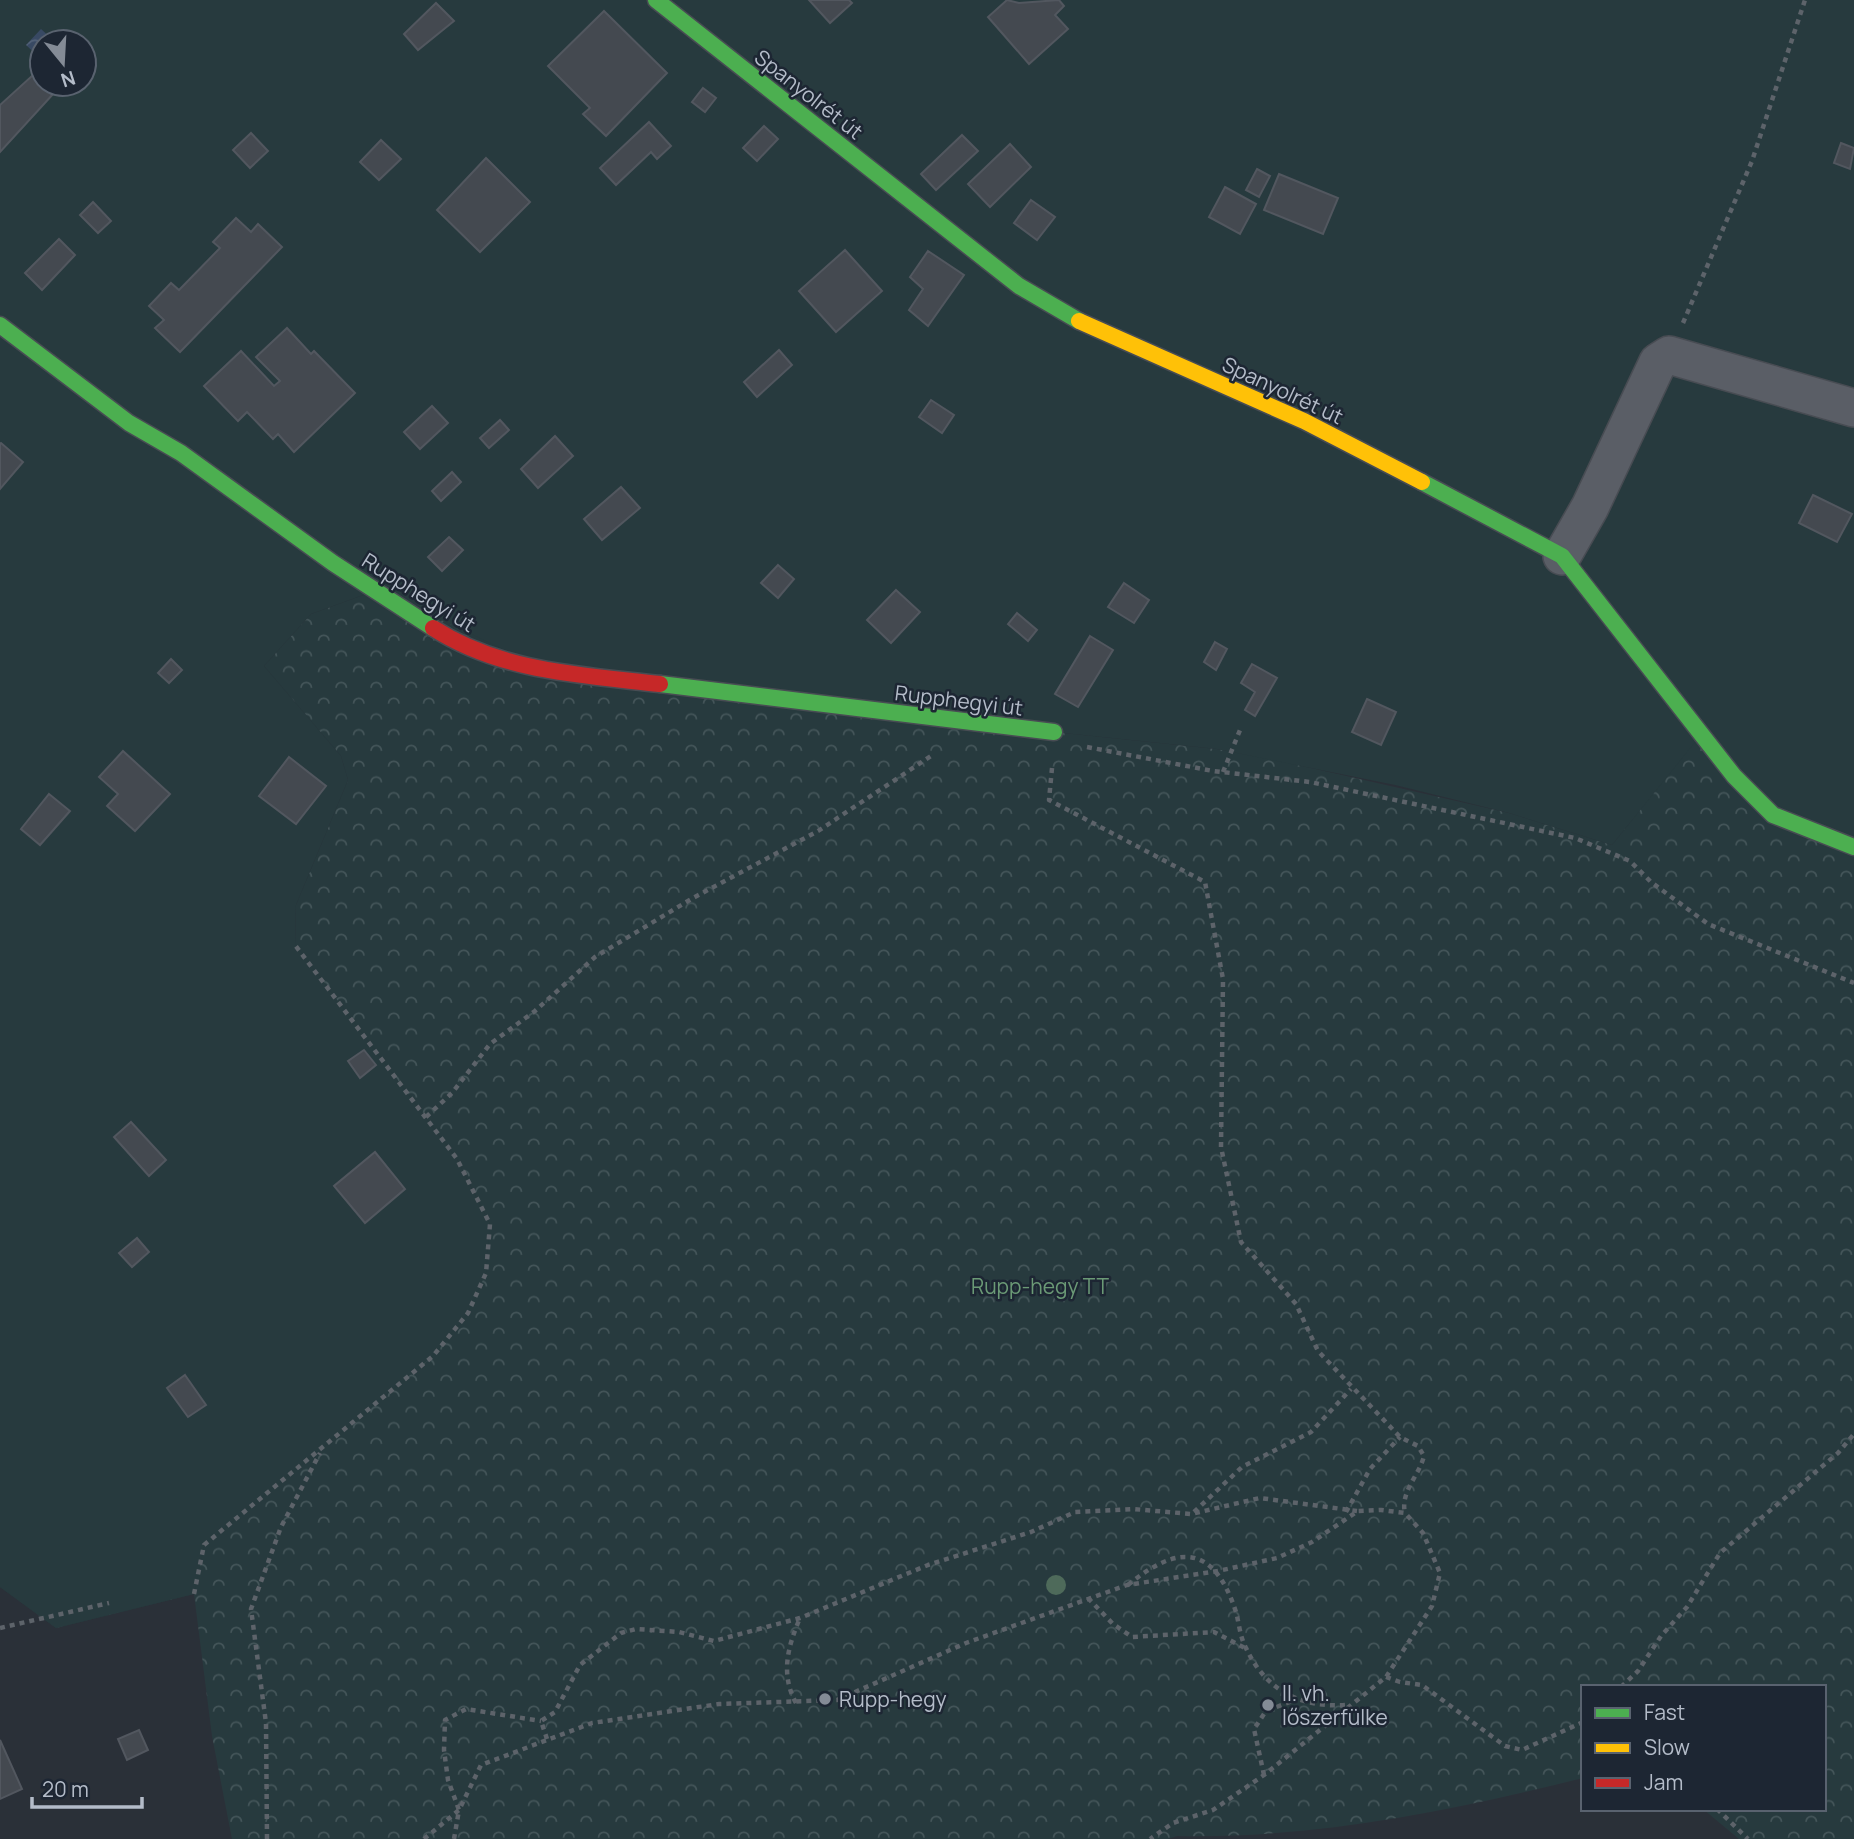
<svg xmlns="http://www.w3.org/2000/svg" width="1854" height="1839" viewBox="0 0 1854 1839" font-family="Manrope,sans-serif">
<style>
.park{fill:url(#park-crowns)}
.garden{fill:#273a3e;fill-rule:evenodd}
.water{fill:url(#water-waves)}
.building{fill:#444950;stroke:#52575f;stroke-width:2}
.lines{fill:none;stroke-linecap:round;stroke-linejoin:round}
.street-casing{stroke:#484c53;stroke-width:40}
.fast-casing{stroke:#484c53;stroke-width:19}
.slow-casing{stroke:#484c53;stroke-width:19}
.jam-casing{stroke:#484c53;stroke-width:19}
.path{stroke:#5d636a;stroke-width:4.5;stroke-dasharray:5 5;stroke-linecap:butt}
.street{stroke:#5a5e66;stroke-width:37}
.fast{stroke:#4caf50;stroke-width:16}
.slow{stroke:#ffc107;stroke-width:16}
.jam{stroke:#c62828;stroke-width:16}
.tree{fill:#4e6a5a}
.poi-dot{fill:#848b96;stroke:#1d2633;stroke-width:2.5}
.labels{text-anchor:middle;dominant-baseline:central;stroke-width:5;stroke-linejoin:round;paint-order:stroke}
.street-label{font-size:21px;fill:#b4bcc9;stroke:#1d2633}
.park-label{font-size:21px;fill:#6b9a76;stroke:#1d2633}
.poi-label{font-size:21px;fill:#b4bcc9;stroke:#1d2633;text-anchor:start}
</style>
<defs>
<pattern id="park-crowns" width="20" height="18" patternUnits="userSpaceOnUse" patternTransform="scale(1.75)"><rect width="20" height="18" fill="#273a3e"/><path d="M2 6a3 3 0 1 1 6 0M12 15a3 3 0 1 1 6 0" fill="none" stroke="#445559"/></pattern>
<pattern id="water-waves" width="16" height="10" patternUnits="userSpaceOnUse" patternTransform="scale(1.75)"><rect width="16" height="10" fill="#384963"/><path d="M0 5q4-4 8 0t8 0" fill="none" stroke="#526178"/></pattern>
</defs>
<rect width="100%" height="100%" fill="#2a3038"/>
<!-- park -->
<path class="park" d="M 377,590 L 1054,732 L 1217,749 L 1276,760 L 1509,813 L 1612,845 L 1700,735 L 1854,847 L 1854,1839 L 1739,1839 L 1703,1809 L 1824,1809 L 1824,1687 L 1583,1687 L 1583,1778 C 1450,1811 1314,1839 1177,1836 L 1168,1839 L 232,1839 L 212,1736 L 194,1594 L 56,1628 L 0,1587 L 0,1346 L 490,1224 L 457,1159 L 295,945 L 296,905 L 348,780 L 341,756 L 264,666 L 311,614 Z"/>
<!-- garden -->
<path class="garden" d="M 0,0 L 1854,0 L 1854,847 L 1773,815 L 1700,736 L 1612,845 L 1509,813 L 1395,785 L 1217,749 L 1054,732 L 550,671 L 377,590 L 311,614 L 264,666 L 341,756 L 348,780 L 296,905 L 295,944 L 457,1159 L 490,1224 L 486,1273 L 468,1313 L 433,1356 L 204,1545 L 194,1594 L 56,1628 L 0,1587 ZM 42,42 L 84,42 L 84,84 L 42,84 Z"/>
<!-- water -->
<polygon class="water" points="41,29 55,42 42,42 42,60 26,45"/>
<!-- building -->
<g class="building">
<polygon points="809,0 849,0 852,3 830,23"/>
<polygon points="1007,0 1019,3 1059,0 1064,6 1055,15 1068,29 1029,64 988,17"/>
<polygon points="436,3 454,21 418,50 404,34"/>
<polygon points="604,11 667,73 606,136 583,114 590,108 548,66"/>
<polygon points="33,75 54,93 0,152 0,105"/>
<polygon points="703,88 716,98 705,112 692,102"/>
<polygon points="649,122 671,146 657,159 651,152 616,185 600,168"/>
<polygon points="764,126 778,139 757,161 743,148"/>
<polygon points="251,133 268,151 250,168 233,150"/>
<polygon points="962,135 978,151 936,190 921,174"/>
<polygon points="381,140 401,159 379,180 360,162"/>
<polygon points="1841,143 1854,148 1850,169 1834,163"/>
<polygon points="1010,144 1031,167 990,207 968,184"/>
<polygon points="486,158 530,202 480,252 437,210"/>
<polygon points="1257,169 1270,176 1259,197 1246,190"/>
<polygon points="1279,174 1338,198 1323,234 1264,210"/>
<polygon points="1225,187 1256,204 1240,234 1209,217"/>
<polygon points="1031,200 1055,217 1037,240 1014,223"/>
<polygon points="93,202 111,221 98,233 80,215"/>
<polygon points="236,218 251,232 258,224 282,247 180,352 155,328 164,320 149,306 171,283 179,290 220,248 213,242"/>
<polygon points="59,239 75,255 42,290 25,273"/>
<polygon points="845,250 882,291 836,332 799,291"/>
<polygon points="928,251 964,275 928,326 909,310 923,289 910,277"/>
<polygon points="287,328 311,354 314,351 355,393 294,452 278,434 273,439 247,412 238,421 204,386 241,351 274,386 280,381 256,357"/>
<polygon points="779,350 792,365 757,397 744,382"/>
<polygon points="931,400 954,415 942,433 919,417"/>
<polygon points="432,406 448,423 420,449 404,432"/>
<polygon points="500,420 509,430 489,448 480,438"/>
<polygon points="555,436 573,456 538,488 521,469"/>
<polygon points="1,443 23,462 0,489 0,444"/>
<polygon points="452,472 461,482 441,501 432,491"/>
<polygon points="621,487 640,508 602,540 584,519"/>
<polygon points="1813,495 1852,514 1837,542 1799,523"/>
<polygon points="449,537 463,550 442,571 428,557"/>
<polygon points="778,565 794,579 778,598 761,583"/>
<polygon points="1124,583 1149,600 1134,623 1108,607"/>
<polygon points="896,590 920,612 891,643 867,620"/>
<polygon points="1017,613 1037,630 1028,641 1008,624"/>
<polygon points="1090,636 1113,650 1078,707 1055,694"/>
<polygon points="1215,642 1227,649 1216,670 1204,662"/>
<polygon points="171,659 182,670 169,683 158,673"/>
<polygon points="1252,664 1277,678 1255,716 1245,710 1255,692 1241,683"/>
<polygon points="1367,699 1396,712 1381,745 1352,732"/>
<polygon points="123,751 170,794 135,831 107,806 118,794 99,777"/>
<polygon points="289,757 326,786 296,824 259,796"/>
<polygon points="49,794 70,811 40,845 21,829"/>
<polygon points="364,1050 376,1065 360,1078 348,1061"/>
<polygon points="131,1122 166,1160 149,1176 114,1137"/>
<polygon points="375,1152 405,1189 365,1223 334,1186"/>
<polygon points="137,1238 149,1252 132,1267 119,1253"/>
<polygon points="185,1375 206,1405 188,1417 167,1388"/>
<polygon points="139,1730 148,1750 127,1760 118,1739"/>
<polygon points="0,1740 22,1789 0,1799"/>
</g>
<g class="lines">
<!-- street casing -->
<g class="street-casing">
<polyline id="street" points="1562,556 1590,507 1658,362 1669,355 1854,408"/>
</g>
<!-- fast casing -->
<g class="fast-casing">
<g id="fast">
<polyline points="656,0 1019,286 1079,321"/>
<polyline points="0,325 129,423 181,453 333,563 433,628"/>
<polyline points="1422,482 1562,556 1734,776 1773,815 1854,847"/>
<polyline points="660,684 1054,732"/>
</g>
</g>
<!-- slow casing -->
<g class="slow-casing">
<polyline id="slow" points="1079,321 1304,421 1422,482"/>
</g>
<!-- jam casing -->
<g class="jam-casing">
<path id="jam" d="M 433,628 C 501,672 582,675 660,684"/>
</g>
<!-- path -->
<g class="path">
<polyline points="1683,323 1752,161 1805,0"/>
<polyline points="1087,747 1213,771 1310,782 1575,838 1630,861 1651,882 1708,924 1854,983"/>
<path d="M 1052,768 L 1049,800 L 1205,882 L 1223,979 L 1221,1147 L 1241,1242 L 1296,1304 L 1318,1351 L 1400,1437 L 1418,1446 L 1424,1456 C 1419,1476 1400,1492 1405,1513"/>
<polyline points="1223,772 1240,730"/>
<polyline points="426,1117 452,1093 490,1044 535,1011 595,957 693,898 818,831 931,756"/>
<polyline points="1194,1512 1242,1467 1311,1432 1351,1389"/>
<polyline points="1346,1512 1370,1469 1400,1437"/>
<path d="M 1128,1585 C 1179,1543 1214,1545 1236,1612 C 1239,1623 1240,1637 1246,1648 C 1266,1691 1301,1708 1346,1705"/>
<polyline points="194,1594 204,1545 433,1356 468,1313 486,1273 490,1224 457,1159 295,945"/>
<polyline points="1088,1598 1113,1624 1132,1637 1214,1632 1245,1648"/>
<polyline points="0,1628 109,1603"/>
<polyline points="1386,1677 1400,1682 1422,1685 1505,1746 1522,1750 1583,1722"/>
<polyline points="1621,1687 1638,1671 1661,1636 1687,1607 1720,1553 1838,1453 1854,1434"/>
<path d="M 796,1703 C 780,1674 788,1646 800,1618"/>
<polyline points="547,1739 541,1721 555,1712 580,1665 621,1633 636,1629 679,1632 714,1641 800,1618 928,1565 1031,1532 1075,1512 1133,1509 1191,1514 1260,1498 1357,1511"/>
<polyline points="1264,1775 1254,1729 1266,1711 1295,1700"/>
<polyline points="1717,1809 1748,1839"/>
<polyline points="267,1839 266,1723 251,1609 281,1527 320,1453"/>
<polyline points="424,1839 459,1810 481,1765 592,1723 719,1704 837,1700 966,1643 1127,1585 1218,1571 1277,1558 1312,1542 1358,1511 1381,1510 1405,1513 1423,1533 1440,1573 1432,1606 1386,1677 1264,1775 1213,1810 1173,1823 1150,1839"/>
<polyline points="454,1839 459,1810 448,1780 444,1750 445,1720 466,1709 541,1721"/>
</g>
<!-- street -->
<use href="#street" class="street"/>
<!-- fast -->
<use href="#fast" class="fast"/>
<!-- slow -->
<use href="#slow" class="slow"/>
<!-- jam -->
<use href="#jam" class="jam"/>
</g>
<!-- trees -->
<circle class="tree" cx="1056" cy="1585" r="10"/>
<!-- markers -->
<g class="poi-dot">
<circle cx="825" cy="1699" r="7"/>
<circle cx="1268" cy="1705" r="7"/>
</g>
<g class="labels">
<!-- street labels -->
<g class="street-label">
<text transform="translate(809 94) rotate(38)">Spanyolrét út</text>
<text transform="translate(1283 390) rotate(25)">Spanyolrét út</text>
<text transform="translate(419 592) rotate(32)">Rupphegyi út</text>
<text transform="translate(959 700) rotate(7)">Rupphegyi út</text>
</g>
<!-- park labels -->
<g class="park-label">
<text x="1040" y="1286">Rupp-hegy TT</text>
</g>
<!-- poi labels -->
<g class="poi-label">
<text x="1282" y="1693">II. vh.<tspan x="1282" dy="24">lőszerfülke</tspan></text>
<text x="839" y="1699">Rupp-hegy</text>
</g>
</g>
<!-- legend -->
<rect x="1581" y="1685" width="245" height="126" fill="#1d2633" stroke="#59626f" stroke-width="2"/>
<rect x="1595" y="1708" width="35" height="10" fill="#4caf50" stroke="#59626f" stroke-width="2"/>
<text x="1644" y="1720" font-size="21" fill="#b4bcc9">Fast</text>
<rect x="1595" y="1743" width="35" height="10" fill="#ffc107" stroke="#59626f" stroke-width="2"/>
<text x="1644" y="1755" font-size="21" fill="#b4bcc9">Slow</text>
<rect x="1595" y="1778" width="35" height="10" fill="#c62828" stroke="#59626f" stroke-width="2"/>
<text x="1644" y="1790" font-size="21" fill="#b4bcc9">Jam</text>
<!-- north arrow -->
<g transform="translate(63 63) rotate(162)"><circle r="33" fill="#1d2633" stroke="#59626f" stroke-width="2"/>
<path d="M0-5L12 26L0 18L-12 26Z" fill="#848b96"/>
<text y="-10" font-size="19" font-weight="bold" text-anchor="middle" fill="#b4bcc9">N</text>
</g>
<!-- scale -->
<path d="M32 1797v10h110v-10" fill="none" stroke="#b4bcc9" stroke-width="3.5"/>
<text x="42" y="1797" font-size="21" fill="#b4bcc9" stroke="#1d2633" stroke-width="5" paint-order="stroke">20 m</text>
</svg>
